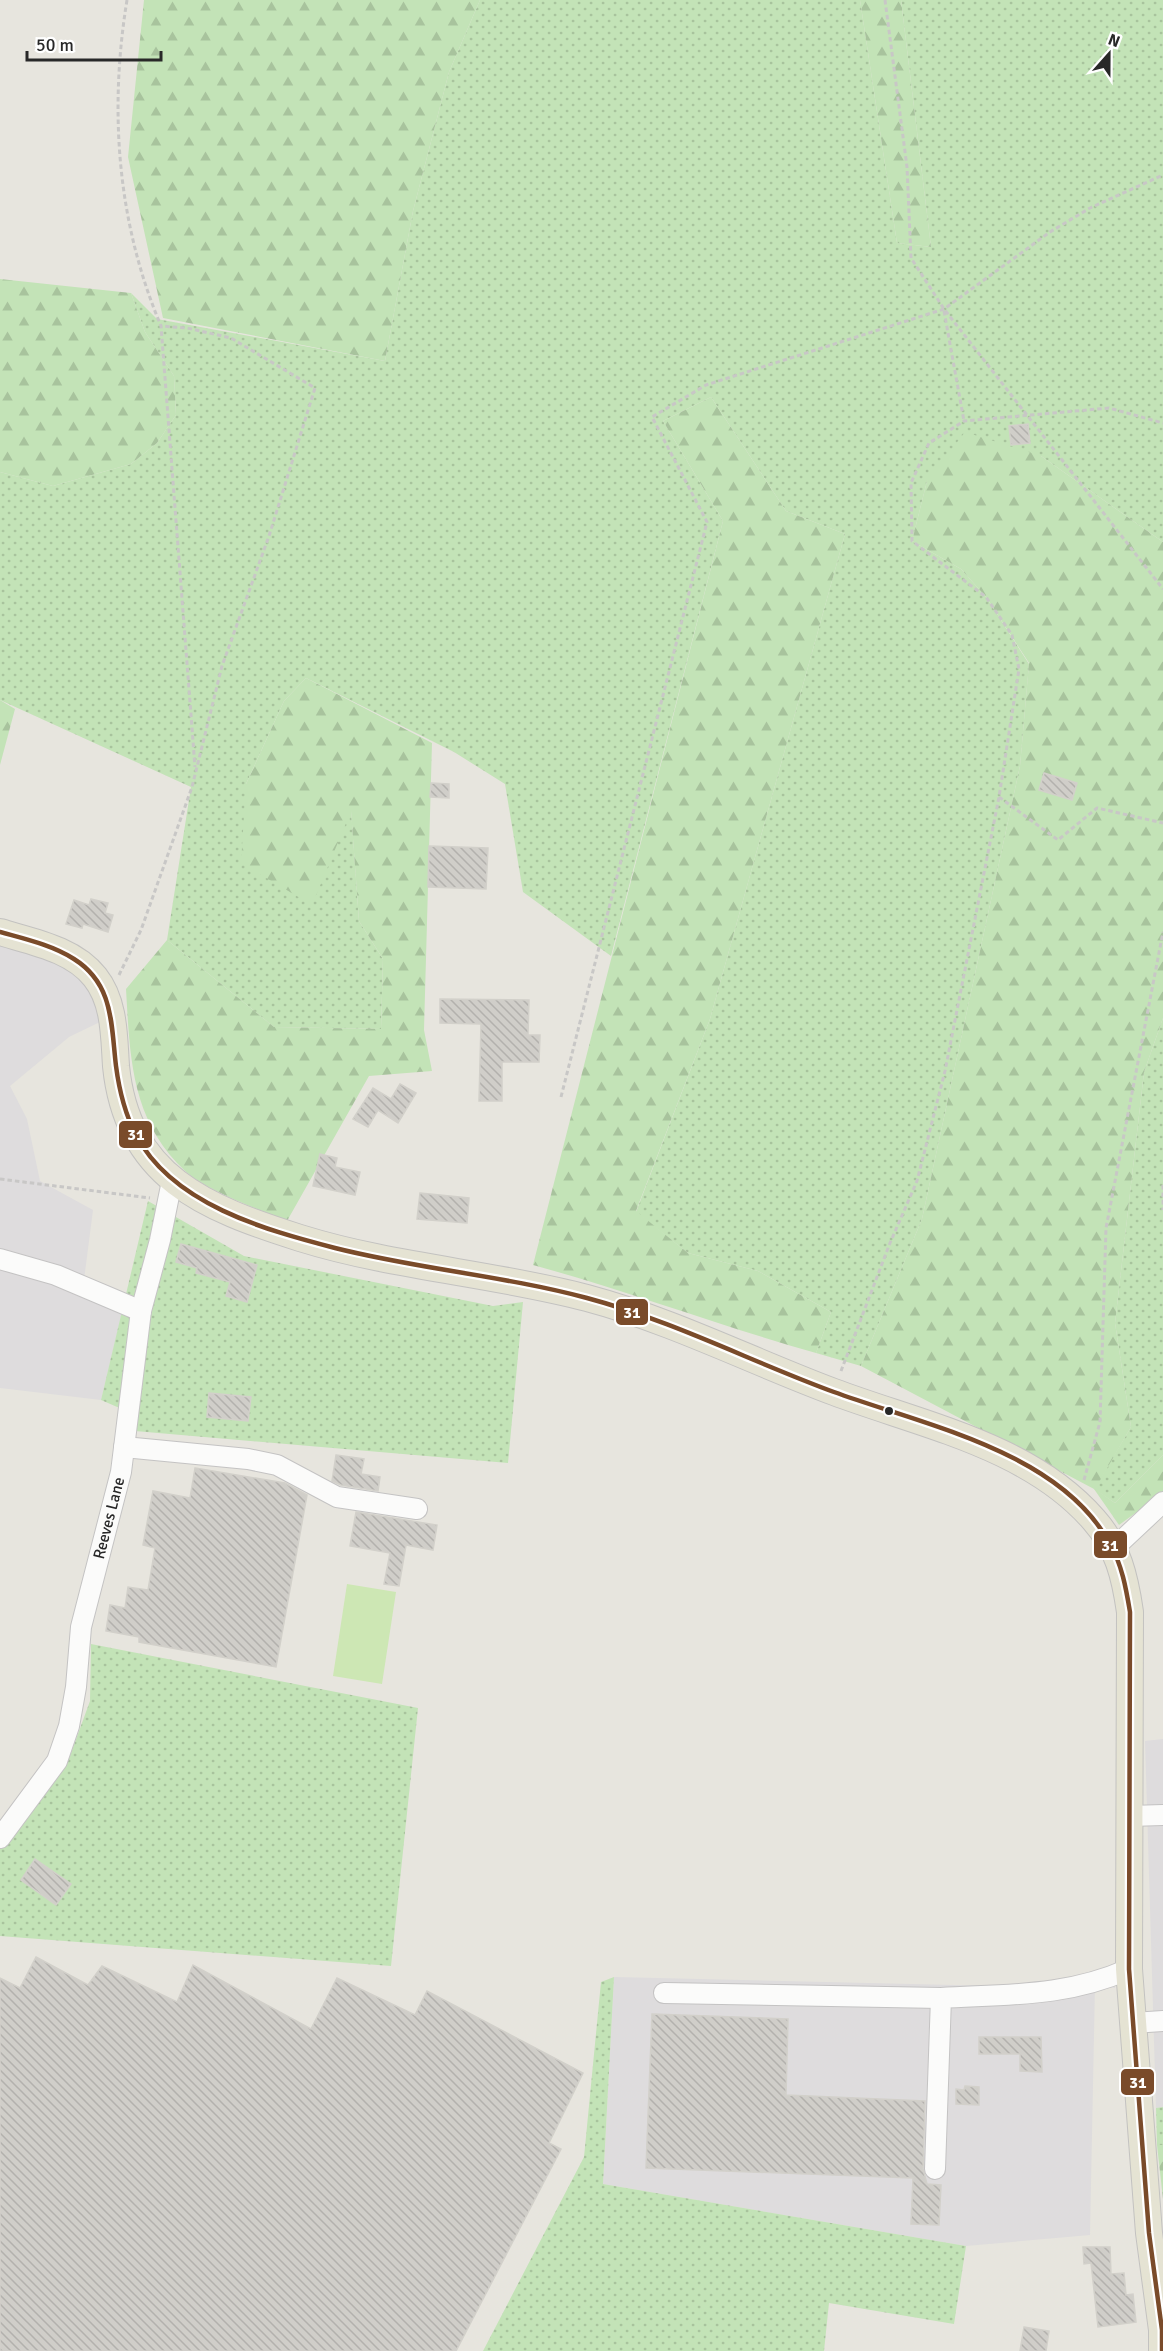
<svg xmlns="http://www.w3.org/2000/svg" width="1163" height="2351" viewBox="0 0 1163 2351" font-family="Signika,sans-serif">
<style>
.industrial{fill:#dedcdd}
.grass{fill:url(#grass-dots)}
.forest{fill:url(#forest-firs)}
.pitch{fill:#cde7b4}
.building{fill:url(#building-back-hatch);stroke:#d2d0ca;stroke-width:1.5}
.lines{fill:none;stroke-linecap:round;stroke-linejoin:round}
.minor-casing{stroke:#c4c3c3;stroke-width:22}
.major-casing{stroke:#c3c2c0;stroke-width:28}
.path{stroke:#c8c7c6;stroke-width:3;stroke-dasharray:4.5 3;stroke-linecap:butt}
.minor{stroke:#fbfbfa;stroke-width:20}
.major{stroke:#e5e3d3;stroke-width:26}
.bus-1-casing{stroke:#fff;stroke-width:9}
.bus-1{stroke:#7a4b2a;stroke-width:4.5}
.bus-dot{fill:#282828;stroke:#fff;stroke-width:2}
.labels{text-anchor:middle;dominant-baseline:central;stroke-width:4.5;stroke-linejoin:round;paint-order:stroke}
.street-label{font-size:16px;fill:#282828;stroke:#fff}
.line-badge{stroke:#fff;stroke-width:2}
.badge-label{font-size:16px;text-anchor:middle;font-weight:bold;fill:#fff}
</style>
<defs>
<pattern id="grass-dots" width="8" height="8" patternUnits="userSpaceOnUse" patternTransform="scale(1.5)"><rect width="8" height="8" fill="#c3e3b7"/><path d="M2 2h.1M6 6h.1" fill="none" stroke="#a8c39d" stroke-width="1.8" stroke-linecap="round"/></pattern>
<pattern id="forest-firs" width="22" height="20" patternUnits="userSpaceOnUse" patternTransform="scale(1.5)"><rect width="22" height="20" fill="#c3e3b7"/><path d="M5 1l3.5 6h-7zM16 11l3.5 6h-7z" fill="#a8c39d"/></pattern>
<pattern id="building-back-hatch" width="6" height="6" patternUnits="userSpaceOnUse" patternTransform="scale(1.5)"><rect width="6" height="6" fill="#d0cec9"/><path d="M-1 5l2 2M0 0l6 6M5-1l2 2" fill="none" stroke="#b3b1ad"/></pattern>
</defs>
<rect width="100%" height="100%" fill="#e7e5de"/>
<!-- industrial -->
<g class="industrial">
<polygon points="0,940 57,958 97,993 100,1022 69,1037 10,1086 27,1119 40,1181 93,1210 84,1280 126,1296 101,1400 0,1388"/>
<polygon points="1163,1739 1163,2107 1156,2108 1145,1741"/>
<polygon points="1112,1972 1115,1988 1095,1985 1090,2235 966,2246 603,2184 614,1977 1041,1987"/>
</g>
<!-- grass -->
<g class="grass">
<polygon points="480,0 860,0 897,243 931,247 901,0 1163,0 1163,542 1041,456 927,481 912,541 961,569 986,597 1029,664 1020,766 922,1219 861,1366 816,1353 831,1312 758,1271 688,1253 636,1212 710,1019 845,534 786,511 711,397 663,421 723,521 611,956 523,892 505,784 454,752 306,678 284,701 246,784 351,809 359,921 383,959 381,1029 274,1027 167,940 191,787 0,700 0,472 53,486 131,464 157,443 176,415 174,376 145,332 131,293 157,319 385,361 413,211 449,72"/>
<polygon points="1163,1018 1163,1455 1115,1503 1094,1489 1131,1427 1115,1323 1144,1072"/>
<polygon points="148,1201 244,1256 493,1306 523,1302 508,1463 135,1431 138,1416 101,1400"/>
<polygon points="91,1644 418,1708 391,1966 0,1936 0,1847 22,1826 67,1764 90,1701"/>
<polygon points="614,1977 603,2184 966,2246 954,2324 829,2303 824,2351 483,2351 584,2157 601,1982"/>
<polygon points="1163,2107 1163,2145 1157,2145 1156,2108"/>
</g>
<!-- forest -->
<g class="forest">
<polygon points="144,0 480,0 449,72 413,211 385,361 163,318 128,157"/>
<polygon points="860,0 901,0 931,247 897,243"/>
<polygon points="0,279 131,293 145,332 174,376 176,415 157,443 131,464 53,486 0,472"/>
<path d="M 711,397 L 786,511 L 845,534 L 710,1019 L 636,1211 L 688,1253 L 758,1271 L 831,1312 L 816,1353 C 720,1326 628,1291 533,1265 L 723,521 L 663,421 Z"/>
<polygon points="965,432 1041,456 1163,542 1163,1018 1144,1072 1115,1323 1131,1427 1095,1489 1115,1503 1163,1455 1163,1493 1119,1525 1094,1489 861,1366 922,1219 1020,766 1029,663 986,597 961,569 912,541 927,481"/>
<path d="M 306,678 L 432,743 L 424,1030 L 432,1071 L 369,1076 L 287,1221 C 258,1209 207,1191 185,1171 C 131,1120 130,1058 126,989 L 167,940 L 274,1027 L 381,1029 L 383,959 L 359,921 L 351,811 L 312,905 L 241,863 L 246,784 L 284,701 Z"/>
<polygon points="0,700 15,709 0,765"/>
<polygon points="1157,2145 1163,2145 1163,2199"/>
</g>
<!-- pitch -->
<polygon class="pitch" points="347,1584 396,1592 382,1684 333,1676"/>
<!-- building -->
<g class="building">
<polygon points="1028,424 1030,443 1011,445 1009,426"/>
<polygon points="1044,773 1077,783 1072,800 1039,790"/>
<polygon points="431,783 449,784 449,798 430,797"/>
<polygon points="429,846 488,848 486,889 428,887"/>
<polygon points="91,899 108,903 105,913 113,915 108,932 83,924 82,928 66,924 74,900 89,905"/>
<polygon points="440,999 529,1000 528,1035 540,1035 539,1062 502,1062 502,1101 479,1101 481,1024 440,1023"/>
<polygon points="400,1084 416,1093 398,1123 378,1110 368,1127 353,1119 373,1088 391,1099"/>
<polygon points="320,1154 337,1158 335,1167 360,1172 355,1195 313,1186"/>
<polygon points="420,1193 469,1198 467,1223 417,1219"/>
<polygon points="181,1244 257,1265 247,1302 226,1296 230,1282 196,1273 197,1268 176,1262"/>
<polygon points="209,1393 251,1397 248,1421 207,1417"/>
<polygon points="336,1455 364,1459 361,1474 380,1477 378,1491 341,1485 332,1481"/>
<polygon points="195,1468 285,1483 307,1495 276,1667 139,1642 139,1637 106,1631 110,1605 125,1608 128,1587 148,1590 155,1548 143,1545 153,1491 190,1498"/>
<polygon points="356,1512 437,1525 433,1550 406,1545 399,1586 384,1584 390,1553 350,1546"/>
<polygon points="35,1859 71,1884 56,1905 21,1880"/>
<polygon points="36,1957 88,1985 102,1966 177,2002 193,1965 311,2029 337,1978 415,2015 427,1991 583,2073 549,2143 561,2149 456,2351 0,2351 0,1978 20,1988"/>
<polygon points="652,2014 788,2019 786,2095 925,2101 923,2169 927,2184 941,2185 939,2225 911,2224 913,2178 646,2168"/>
<polygon points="979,2037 1041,2037 1042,2072 1020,2071 1020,2054 979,2054"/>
<polygon points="965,2086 979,2087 979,2105 956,2104 956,2089 964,2090"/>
<polygon points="1083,2247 1110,2247 1111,2274 1124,2273 1126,2295 1133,2294 1136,2322 1098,2327 1091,2263 1084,2264"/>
<polygon points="1024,2327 1049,2331 1046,2351 1020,2351"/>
</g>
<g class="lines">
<!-- minor casing -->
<g class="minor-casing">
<g id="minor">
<polyline points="0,1259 56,1275 141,1311"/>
<polyline points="124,1447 248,1459 277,1465 337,1497 417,1509"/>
<polyline points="1114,1548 1163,1502"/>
<polyline points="1130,1816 1163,1815"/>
<path id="s1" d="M 0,1838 L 57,1761 L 69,1726 L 76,1687 L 81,1627 L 121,1472 L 141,1311 L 160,1240 L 172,1181"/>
<polyline points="664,1993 941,1998"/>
<polyline points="1133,2023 1163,2021"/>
<path d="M 935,2169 L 941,1998 C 1009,1994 1066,1997 1129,1969"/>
</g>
</g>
<!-- major casing -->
<g class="major-casing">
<path id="major" d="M 0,932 C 33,942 73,949 95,977 C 115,1002 114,1037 116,1066 C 127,1177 205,1208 300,1238 C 393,1267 492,1273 587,1298 C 673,1321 751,1361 834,1392 C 922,1425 1030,1446 1094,1520 C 1118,1547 1125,1577 1130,1612 L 1129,1969 L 1149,2233 L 1162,2330 L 1162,2351"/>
</g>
<!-- path -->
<g class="path">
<path d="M 127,0 C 109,110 117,222 161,326 L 195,767"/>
<polyline points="885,0 907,167 911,258 944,309 1163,589"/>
<polyline points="944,311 964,421"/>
<polyline points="999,797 1058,840 1097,808 1163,823"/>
<polyline points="119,975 141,930 192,787 222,666 269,536 315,388 231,338 187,328 161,326"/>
<polyline points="561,1097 707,522 652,417 706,385 944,309 1050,232 1090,208 1163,175"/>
<polyline points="0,1179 150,1198"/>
<polyline points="1163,1185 1163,1210"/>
<polyline points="841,1371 890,1243 917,1181 945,1071 999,797 1019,669 1012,635 986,597 912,541 911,483 929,443 964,421 1109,408 1163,423"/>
<polyline points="1084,1480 1100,1422 1106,1228 1163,932"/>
</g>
<!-- minor -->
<use href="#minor" class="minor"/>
<!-- major -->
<use href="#major" class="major"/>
<!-- bus-1 casing -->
<g class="bus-1-casing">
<path id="bus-1" d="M 0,932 C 25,939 52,945 74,959 C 114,984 111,1025 116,1066 C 119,1089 125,1114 136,1135 C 172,1204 265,1230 335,1248 C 418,1269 505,1276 587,1298 C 673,1321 752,1362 834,1392 C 924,1425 1061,1452 1110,1544 C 1122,1565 1126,1588 1130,1612 L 1129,1969 L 1149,2233 L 1162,2330 L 1162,2351"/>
</g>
<!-- bus-1 -->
<use href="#bus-1" class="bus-1"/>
</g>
<!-- markers -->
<circle class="bus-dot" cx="889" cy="1411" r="5"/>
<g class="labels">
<!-- street labels -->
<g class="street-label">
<text stroke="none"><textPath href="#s1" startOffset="345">Reeves Lane</textPath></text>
</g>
</g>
<g class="line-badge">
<rect x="118" y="1120" width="35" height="29" rx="6" fill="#7a4b2a"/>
<rect x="615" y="1298" width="34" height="28" rx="6" fill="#7a4b2a"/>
<rect x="1093" y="1530" width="35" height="29" rx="6" fill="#7a4b2a"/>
<rect x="1120" y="2068" width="35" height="28" rx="6" fill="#7a4b2a"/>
</g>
<g class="badge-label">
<text x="136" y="1140">31</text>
<text x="632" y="1318">31</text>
<text x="1110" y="1551">31</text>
<text x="1138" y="2088">31</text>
</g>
<!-- north arrow -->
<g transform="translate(1109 54) rotate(21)" stroke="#ffffff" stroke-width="4.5" paint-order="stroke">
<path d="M0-4.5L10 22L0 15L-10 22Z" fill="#282828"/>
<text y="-9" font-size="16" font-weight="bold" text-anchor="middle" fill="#282828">N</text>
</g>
<!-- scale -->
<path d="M27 51v9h134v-9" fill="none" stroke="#282828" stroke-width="3"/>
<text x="36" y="51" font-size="18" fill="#282828" stroke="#ffffff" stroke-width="4.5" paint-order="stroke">50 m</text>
</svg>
